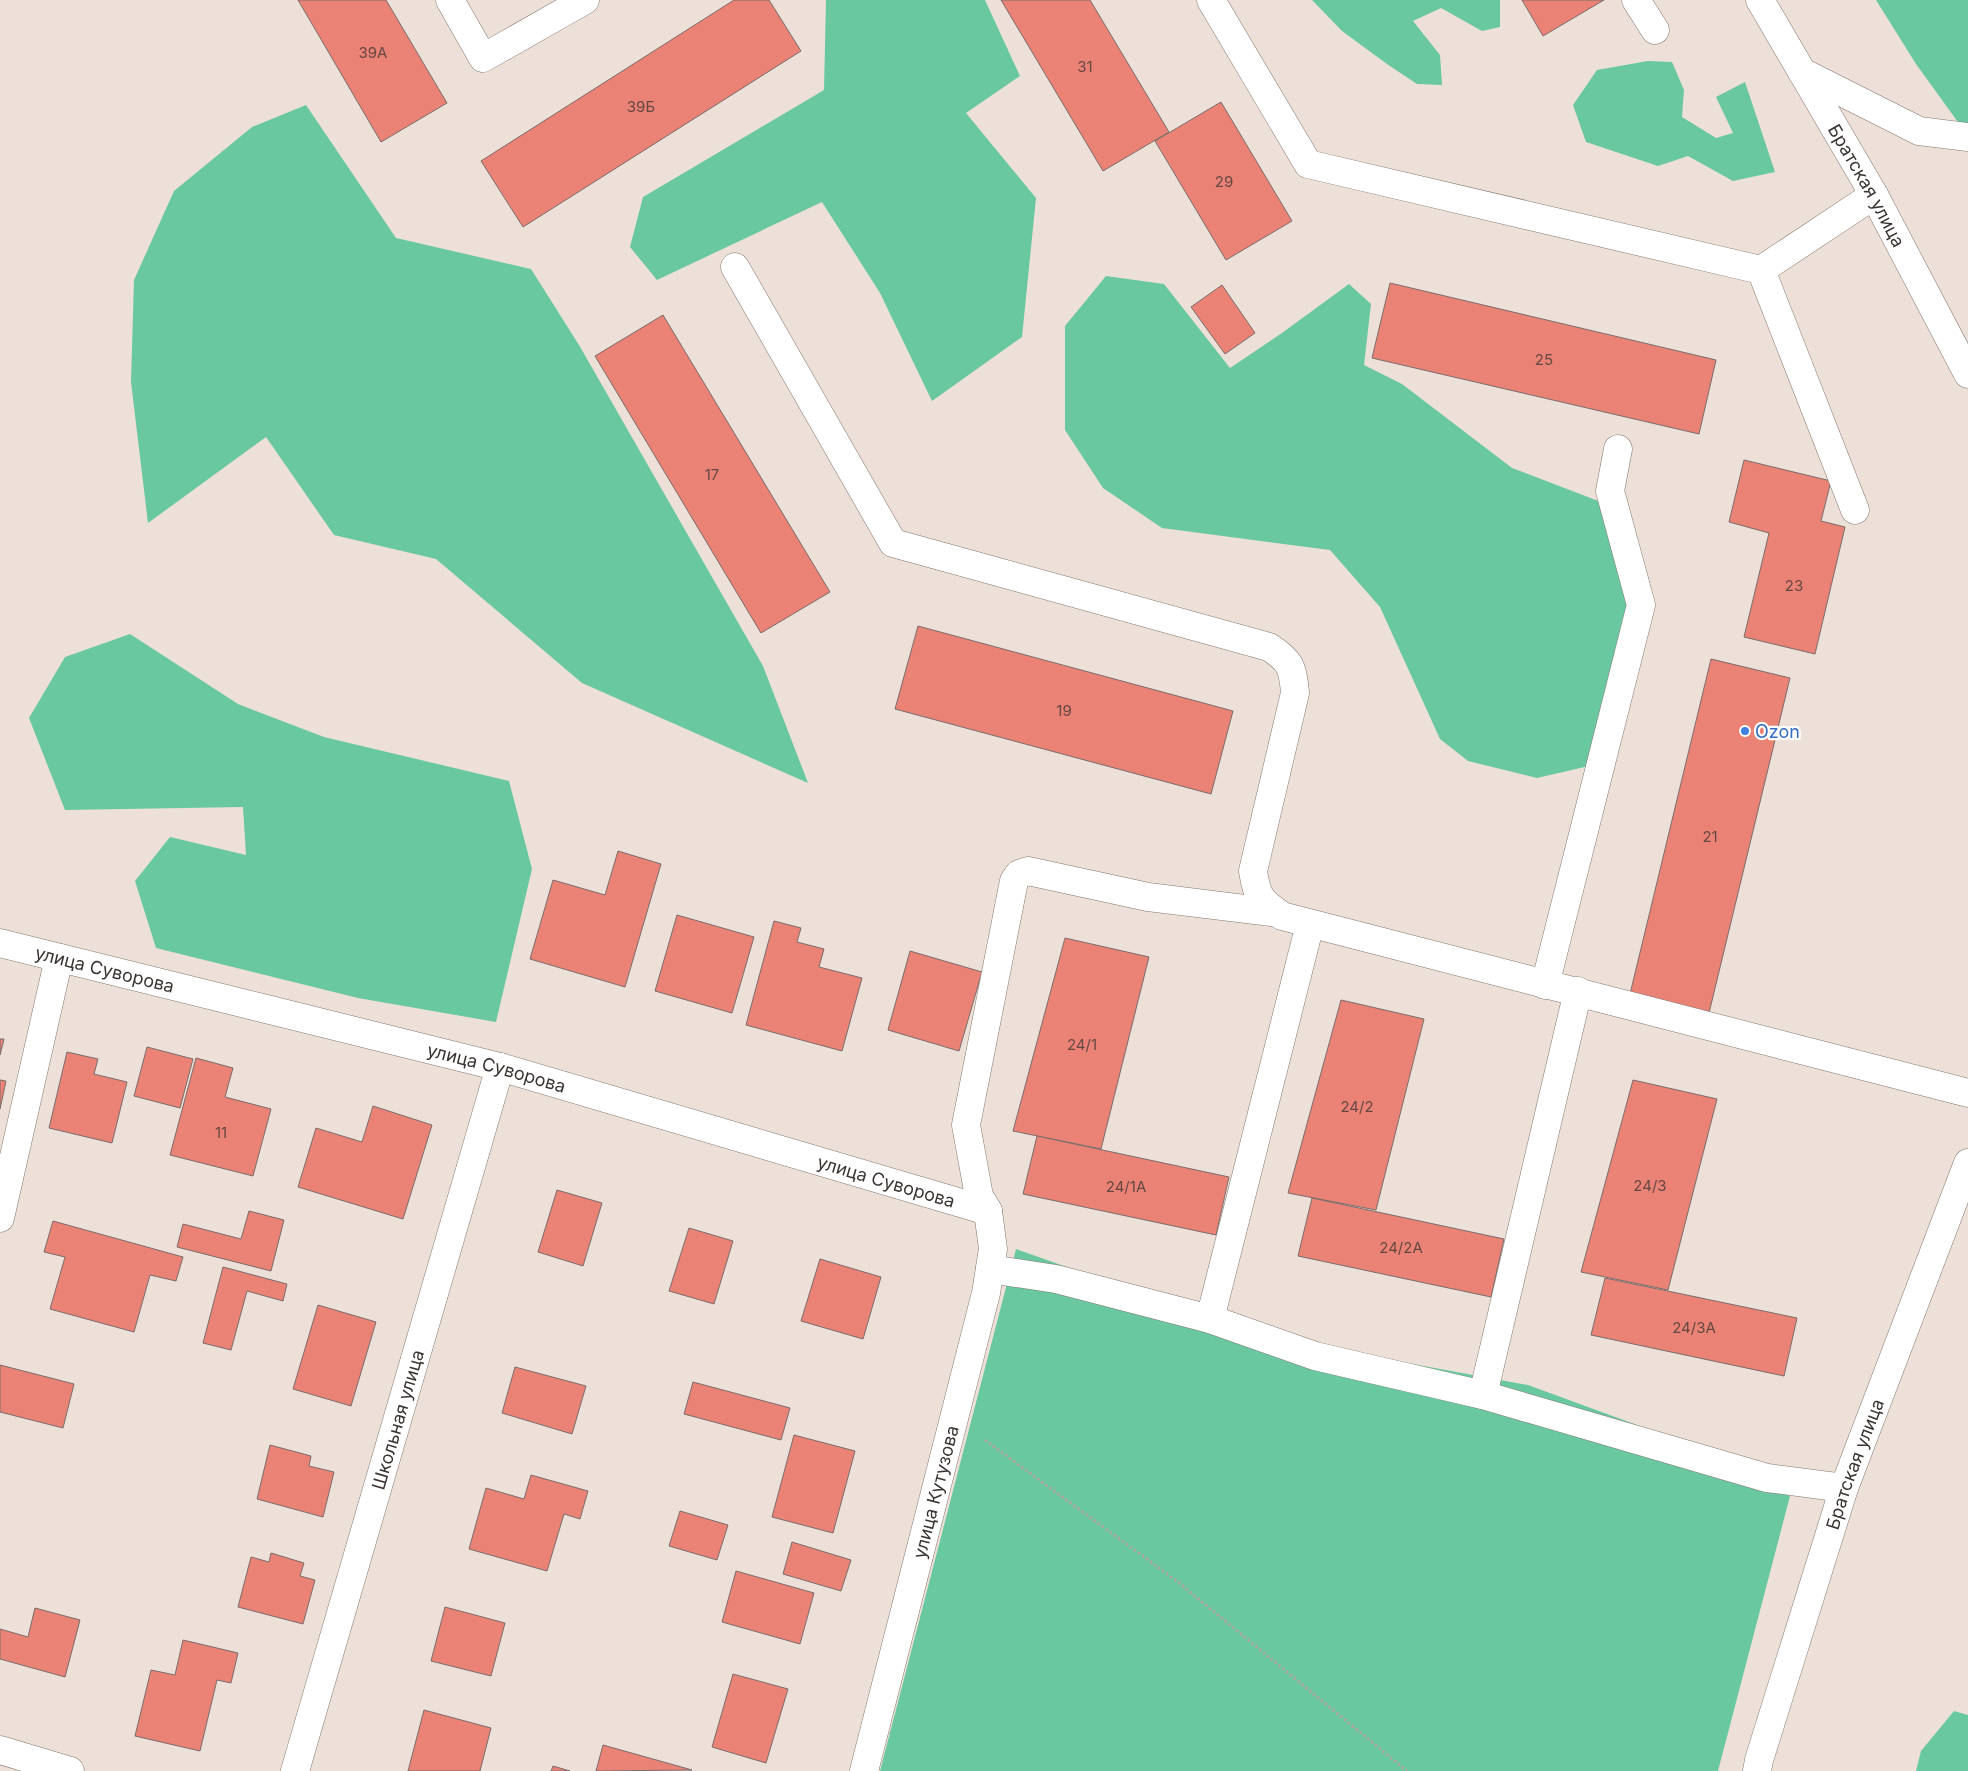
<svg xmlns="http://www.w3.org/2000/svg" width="1968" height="1771" viewBox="0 0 1968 1771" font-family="Inter,sans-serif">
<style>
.green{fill:#69c89f}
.building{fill:#ea8276;stroke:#7a6c6a}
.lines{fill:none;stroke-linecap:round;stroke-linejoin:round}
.minor-casing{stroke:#82776f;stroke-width:29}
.path{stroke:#b1a7a0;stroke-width:3;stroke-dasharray:2.5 2.5;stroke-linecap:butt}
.minor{stroke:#fff;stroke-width:28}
.shop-dot{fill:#3f7fe0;stroke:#fff;stroke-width:2}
.labels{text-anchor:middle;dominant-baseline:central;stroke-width:4.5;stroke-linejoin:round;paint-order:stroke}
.number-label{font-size:15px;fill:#664843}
.street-label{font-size:18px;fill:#3a3532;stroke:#fff}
.shop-label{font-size:18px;fill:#366cbe;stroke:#fff;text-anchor:start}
</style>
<rect width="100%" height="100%" fill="#ede0d8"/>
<!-- green -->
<g class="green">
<polygon points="826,0 985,0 1020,76 966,113 1036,198 1022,337 932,401 880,293 822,202 657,280 630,247 643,197 824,90"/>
<polygon points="1312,0 1500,0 1500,27 1482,31 1441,8 1413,21 1440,55 1442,85 1417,84 1387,64 1342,31"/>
<polygon points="1876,0 1968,0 1968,136 1916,64"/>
<polygon points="1648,61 1672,62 1684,90 1682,117 1716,138 1733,133 1716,97 1745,82 1775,172 1733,181 1688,156 1658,166 1586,142 1573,105 1597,70"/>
<polygon points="306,105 396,238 531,269 579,345 763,666 808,783 582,683 436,559 334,535 266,437 148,523 131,382 134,280 174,191 252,127"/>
<polygon points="1106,276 1164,284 1230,368 1282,333 1349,284 1371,304 1364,365 1402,384 1512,468 1614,507 1635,606 1602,763 1537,778 1468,761 1440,739 1380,607 1330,550 1162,528 1103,488 1065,430 1065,326"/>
<polygon points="130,634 238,704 324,737 509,781 532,869 496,1022 358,998 156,948 135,881 170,837 246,855 243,807 65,810 29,718 65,657"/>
<polygon points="1016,1249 1261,1336 1528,1385 1667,1436 1790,1496 1718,1771 880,1771"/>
<polygon points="1954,1711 1968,1715 1968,1771 1916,1771 1921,1751"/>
</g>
<!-- building -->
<g class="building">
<polygon points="298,0 386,0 447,103 381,142"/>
<polygon points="734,0 769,0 801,51 523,227 481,161"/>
<polygon points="1001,0 1090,0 1169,132 1103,171"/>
<polygon points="1522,0 1604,0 1543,36"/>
<polygon points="1221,102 1292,221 1226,260 1155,141"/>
<polygon points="1390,283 1716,360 1699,434 1372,358"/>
<polygon points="1222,285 1255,333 1225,354 1191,307"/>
<polygon points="663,315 830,592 761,633 595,356"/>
<polygon points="1744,460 1831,481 1821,521 1845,527 1815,654 1744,637 1769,533 1729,522"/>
<polygon points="918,626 1233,711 1211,794 895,709"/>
<polygon points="1711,659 1790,678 1709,1013 1630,994"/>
<polygon points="618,851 661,864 625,987 530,959 553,880 605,895"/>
<polygon points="677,915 754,937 732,1013 655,991"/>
<polygon points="774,921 801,928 797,942 824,949 819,967 862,978 842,1051 746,1025"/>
<polygon points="1065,938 1149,957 1101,1149 1013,1131"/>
<polygon points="910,951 982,972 959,1051 888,1030"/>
<polygon points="1341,1000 1424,1019 1376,1210 1288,1193"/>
<polygon points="0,1039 4,1039 0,1055"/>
<polygon points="147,1047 193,1059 180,1108 134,1096"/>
<polygon points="67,1052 98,1059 94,1074 127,1082 112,1143 49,1128"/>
<polygon points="196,1058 233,1068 225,1097 271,1109 253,1176 170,1155"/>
<polygon points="0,1080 6,1081 0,1109"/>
<polygon points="1633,1080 1717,1099 1668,1290 1581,1272"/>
<polygon points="373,1106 432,1125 403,1219 298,1187 316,1128 362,1142"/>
<polygon points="1037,1136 1229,1177 1216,1235 1023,1194"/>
<polygon points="557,1190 602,1203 583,1266 538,1252"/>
<polygon points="1312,1198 1504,1239 1491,1297 1298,1256"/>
<polygon points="249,1211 284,1220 271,1271 177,1247 183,1224 241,1239"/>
<polygon points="53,1221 183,1257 176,1281 150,1275 134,1332 50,1309 65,1257 44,1252"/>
<polygon points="689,1228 733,1241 714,1304 669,1291"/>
<polygon points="820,1259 881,1277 863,1339 801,1321"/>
<polygon points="223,1267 287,1284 283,1301 247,1291 231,1350 203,1343"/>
<polygon points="1605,1278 1797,1318 1784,1376 1591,1335"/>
<polygon points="318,1305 376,1322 351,1406 293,1389"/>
<polygon points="0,1365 74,1384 63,1428 0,1412"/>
<polygon points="515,1367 586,1386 572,1434 502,1413"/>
<polygon points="693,1382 790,1408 781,1440 684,1414"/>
<polygon points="794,1435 855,1451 833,1533 772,1517"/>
<polygon points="270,1445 311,1456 309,1466 334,1472 323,1517 257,1499"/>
<polygon points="531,1475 588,1491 580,1519 564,1514 547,1571 469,1549 486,1488 524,1499"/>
<polygon points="680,1511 728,1525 717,1560 669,1546"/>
<polygon points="792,1542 851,1560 841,1591 783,1574"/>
<polygon points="271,1553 304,1563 300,1576 315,1580 303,1624 238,1607 251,1557 269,1562"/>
<polygon points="736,1571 814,1593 800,1644 722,1622"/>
<polygon points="445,1607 505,1623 491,1676 431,1661"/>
<polygon points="35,1608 80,1620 65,1677 0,1659 0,1629 28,1637"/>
<polygon points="183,1640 238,1653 231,1683 217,1680 200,1751 135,1736 151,1670 175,1675"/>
<polygon points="733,1674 788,1689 766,1763 712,1747"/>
<polygon points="424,1710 491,1728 480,1771 408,1771"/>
<polygon points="603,1745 692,1770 596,1771"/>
<polygon points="553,1766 570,1771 551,1771"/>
</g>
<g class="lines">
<!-- minor casing -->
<g class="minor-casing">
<g id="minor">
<polyline points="450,0 483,58 585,0"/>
<polyline points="1211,0 1308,164 1761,270 1874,195"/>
<polyline points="1636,0 1655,30"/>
<path id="s1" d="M 1760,0 L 1874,195 L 1968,374"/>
<polyline points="1802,72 1919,131 1968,137"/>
<path d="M 735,267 L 893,543 L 1269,647 C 1291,661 1293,668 1295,693 L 1253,871 C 1257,898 1261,901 1282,916 L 1968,1093"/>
<polyline points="1761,270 1855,510"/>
<path id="s2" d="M 0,943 L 500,1067 L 988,1211"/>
<polyline points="1545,985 1641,605 1610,491 1618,449"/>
<polyline points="0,1218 59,958"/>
<polyline points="990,1269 1056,1279 1210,1319 1315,1356 1483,1395 1767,1478 1844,1488"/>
<polyline points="1210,1319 1310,924"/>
<polyline points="1483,1395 1578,991"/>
<polyline points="0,1750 70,1771"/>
<path id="s3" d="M 295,1771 L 500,1067"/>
<path id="s4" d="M 864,1771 L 986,1293 L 993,1249 L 988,1211 L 979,1196 L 966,1125 L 1014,881 L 1019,874 L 1028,871 L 1148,897 L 1278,913"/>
<path id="s5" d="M 1757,1771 L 1759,1760 L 1844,1488 L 1968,1163"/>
</g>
</g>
<!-- path -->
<polyline class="path" points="985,1440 1178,1582 1407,1771"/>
<!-- minor -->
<use href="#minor" class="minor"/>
</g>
<!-- markers -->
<circle class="shop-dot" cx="1745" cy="731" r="5"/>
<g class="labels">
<!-- number labels -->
<g class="number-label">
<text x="373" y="52">39А</text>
<text x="1085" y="66">31</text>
<text x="641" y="106">39Б</text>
<text x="1224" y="181">29</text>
<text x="1544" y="359">25</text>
<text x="712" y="474">17</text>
<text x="1794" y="585">23</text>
<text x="1064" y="710">19</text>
<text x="1710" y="836">21</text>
<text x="1082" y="1044">24/1</text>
<text x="1357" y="1106">24/2</text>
<text x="221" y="1132">11</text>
<text x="1650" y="1185">24/3</text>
<text x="1126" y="1186">24/1А</text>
<text x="1401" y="1247">24/2А</text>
<text x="1694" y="1327">24/3А</text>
</g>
<!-- street labels -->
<g class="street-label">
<text stroke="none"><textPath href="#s1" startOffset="214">Братская улица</textPath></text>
<text stroke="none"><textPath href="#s2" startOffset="108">улица Суворова</textPath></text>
<text stroke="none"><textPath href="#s2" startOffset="512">улица Суворова</textPath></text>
<text stroke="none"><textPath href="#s2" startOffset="918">улица Суворова</textPath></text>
<text stroke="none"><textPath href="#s3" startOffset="366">Школьная улица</textPath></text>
<text stroke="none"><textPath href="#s5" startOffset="322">Братская улица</textPath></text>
<text stroke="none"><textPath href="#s4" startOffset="288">улица Кутузова</textPath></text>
</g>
<!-- shop labels -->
<g class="shop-label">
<text x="1755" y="731">Ozon</text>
</g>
</g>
</svg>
